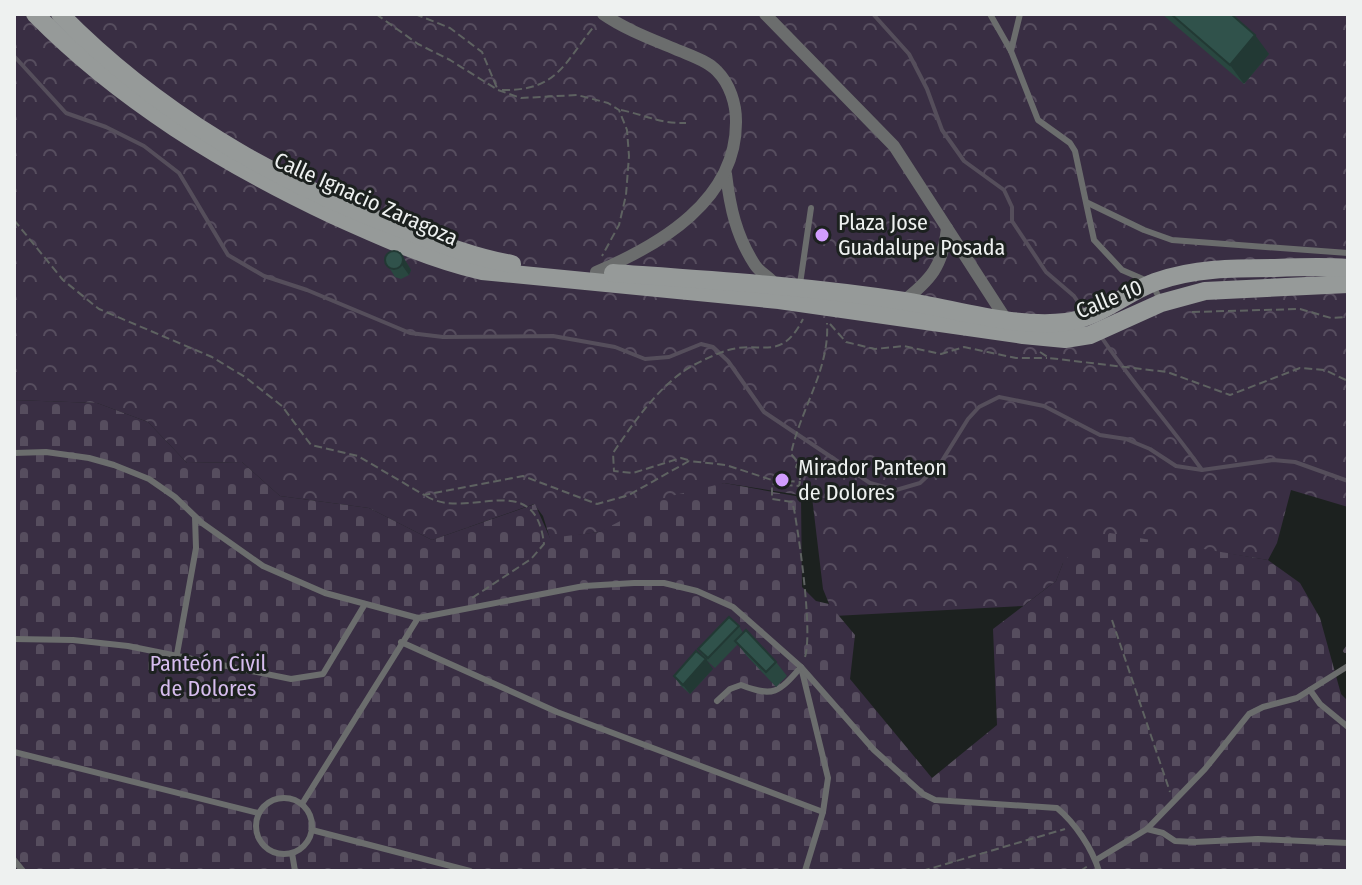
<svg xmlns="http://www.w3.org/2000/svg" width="1362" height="885" viewBox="0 0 1362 885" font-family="'Fira Sans Condensed',sans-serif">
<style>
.forest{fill:url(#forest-crowns)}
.cemetery{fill:url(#cemetery-stones)}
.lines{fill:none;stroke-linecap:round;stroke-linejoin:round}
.stream{stroke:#554e5b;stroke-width:4}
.path{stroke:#5e6261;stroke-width:2;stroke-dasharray:8 4;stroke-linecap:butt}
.lane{stroke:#6b6d6d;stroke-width:6}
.street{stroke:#6b6d6d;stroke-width:12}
.secondary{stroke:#969a99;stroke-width:18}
.wall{fill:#294740}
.shaded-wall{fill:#223934}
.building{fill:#30524b;stroke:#223934;stroke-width:2}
.poi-dot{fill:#d19dfe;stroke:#1c211f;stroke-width:3}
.labels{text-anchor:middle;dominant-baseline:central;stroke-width:6;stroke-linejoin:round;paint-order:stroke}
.street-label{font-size:22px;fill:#eef1f0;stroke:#1c211f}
.poi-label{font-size:22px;fill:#eef1f0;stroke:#1c211f;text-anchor:start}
.park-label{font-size:22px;fill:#d6bdee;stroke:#1c211f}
</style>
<defs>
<pattern id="forest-crowns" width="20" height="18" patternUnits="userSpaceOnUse" patternTransform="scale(2)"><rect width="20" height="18" fill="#392e43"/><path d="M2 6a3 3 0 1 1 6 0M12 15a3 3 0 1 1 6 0" fill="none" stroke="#564d5e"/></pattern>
<pattern id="cemetery-stones" width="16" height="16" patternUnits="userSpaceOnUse" patternTransform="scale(2)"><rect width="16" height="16" fill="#392e43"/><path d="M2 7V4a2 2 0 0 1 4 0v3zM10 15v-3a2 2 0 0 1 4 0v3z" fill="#564d5e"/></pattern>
</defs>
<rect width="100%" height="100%" fill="#1c211f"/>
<!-- forest -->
<polygon class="forest" points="14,14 1348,14 1348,507 1291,490 1277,543 1268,560 1193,548 1063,563 1056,581 1023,606 834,616 823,589 812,497 724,483 599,532 550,539 543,516 534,504 432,540 369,508 280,496 242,462 187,463 148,422 97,403 14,400"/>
<!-- cemetery -->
<polygon class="cemetery" points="14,400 97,403 148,422 187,463 242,462 280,496 369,508 432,540 535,504 550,538 599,532 667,497 724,483 801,497 802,587 816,601 829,604 855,635 850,679 932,778 997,725 993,629 1056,581 1063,563 1074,550 1110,533 1268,560 1300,583 1320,618 1341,694 1348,701 1348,871 14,871"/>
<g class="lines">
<!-- stream -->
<g class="stream">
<polyline points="873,14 909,54 927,89 942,130 964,161 1004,190 1012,207 1012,221 1046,272 1074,296 1084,311"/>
<polyline points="14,56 66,113 106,127 144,146 179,173 228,255 264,276 307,290 410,333 443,337 553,336 615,347 645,359 669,357 701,344 713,347 728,361 764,412 870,483 896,490 920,483 940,464 968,419 979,407 999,397 1044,406 1100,435 1126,439 1150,449 1176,466 1202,470 1273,460 1295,462 1348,481"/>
<path d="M 1100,335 C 1131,382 1169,423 1202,470"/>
<polyline points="1345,651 1348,647"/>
</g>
<!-- path -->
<g class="path">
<polyline points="376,14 418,44 450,60 498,90 521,98 577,95 608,103 619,110 627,130 629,156 626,195 619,225 602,256"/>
<polyline points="415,14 450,28 482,52 497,88"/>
<path d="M 502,90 C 558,91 564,63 595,25"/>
<path d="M 621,110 C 645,115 661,124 686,123"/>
<path d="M 14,220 L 63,280 L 99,309 L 212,357 L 245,377 L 282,406 L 311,445 L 358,456 L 424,495 L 523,476 L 597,504 L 629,495 L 689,461 L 726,465 L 772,480 L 800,482 L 799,486 L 772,484 L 772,499 L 792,502 L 794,509 C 799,537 814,637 804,660"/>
<polyline points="1192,312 1300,309 1331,318 1348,317"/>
<polyline points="830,324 846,342 875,349 904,346 941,354 964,347 1016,358 1047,358"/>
<polyline points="1040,352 1049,358 1167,372 1230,395 1300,368 1325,370 1348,381"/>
<path d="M 688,460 L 681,458 L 633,473 L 614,471 L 613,453 C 632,425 653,394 681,373 C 692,365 711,356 725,351 C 761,339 780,364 803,319"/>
<path d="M 800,480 L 800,476 L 798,474 L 800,469 L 796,467 L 798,462 L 791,454 C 800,410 830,369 827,323"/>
<path d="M 426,496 C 468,522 535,466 544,544 L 531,559 L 472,598"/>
<polyline points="1112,620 1170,792"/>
<polyline points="922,871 1065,829"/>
<polyline points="1080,871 1088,866"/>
</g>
<!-- lane -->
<g class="lane">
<polyline points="990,14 1011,51 1038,120 1070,143 1075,151 1094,240 1122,270 1152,283 1160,300"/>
<polyline points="1011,51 1020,14"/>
<polyline points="1088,203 1144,230 1172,240 1348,253"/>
<polyline points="800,284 811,208"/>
<polyline points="14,453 46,452 89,458 114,465 149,479 175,497 202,523 263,566 325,593 418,618 584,586 634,583 664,583 697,591 733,607 801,667 828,778 823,812 805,871"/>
<polyline points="14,639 73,640 128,646 291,679 323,674 365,604"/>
<polyline points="401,642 557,712 823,812"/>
<polyline points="177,654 196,548 195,517"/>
<polyline points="1310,690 1320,704 1348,727"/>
<path d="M 717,701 L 730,689 L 741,685 C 774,698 779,692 801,667 L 874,750 L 923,794 L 935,800 L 1057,808 C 1075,823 1092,848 1099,871"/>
<polyline points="14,752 258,813"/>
<circle cx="284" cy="826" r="28"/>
<polyline points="302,804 418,618"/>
<polyline points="1147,829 1163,833 1175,841 1194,842 1258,839 1348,843"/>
<polyline points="312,830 470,871"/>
<polyline points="292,853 295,871"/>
<polyline points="14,860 23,871"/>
<polyline points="1096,860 1147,829 1205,769 1249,714 1263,707 1297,698 1348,666"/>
</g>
<!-- street -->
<g class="street">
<polyline points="765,14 894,146 1009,324"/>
<path d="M 726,174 C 730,207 736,236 755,265 C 761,274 772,278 777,287"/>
<path d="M 596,272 C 660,245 737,200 736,121 C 736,104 730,84 717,71 C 708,61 692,56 680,51 C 654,40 626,30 603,14"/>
<path d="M 901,303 C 931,280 943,266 947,228"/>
</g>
<!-- secondary -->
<g class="secondary">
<path d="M 35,14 C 121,101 223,163 333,215 C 382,237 430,259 482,271 L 779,300 L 1023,335 L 1065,339 L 1090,335 L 1161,303 L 1205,291 L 1348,284"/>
<path d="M 60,14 C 155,111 275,182 402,229 C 438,243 473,257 512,264"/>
<path d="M 613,273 C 710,280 807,286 904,301 C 956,309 1013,328 1066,322 C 1099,318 1125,293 1155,282 C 1194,268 1234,268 1275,268 C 1299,267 1324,266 1348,268"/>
</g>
</g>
<!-- wall -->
<g class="wall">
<polygon points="1162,14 1231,14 1269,54 1244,84"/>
<polygon points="400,252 411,270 409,275 401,279 395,277 385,261"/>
<polygon points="739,626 743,633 776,662 787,676 776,687 746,655 738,644 715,668 705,659 698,649"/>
<polygon points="713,669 690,694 681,686 674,676"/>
</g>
<!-- shaded-wall -->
<g class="shaded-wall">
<polygon points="1255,35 1269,54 1244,84 1230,65"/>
<polygon points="400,252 411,270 409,275 402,265"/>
<polygon points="706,659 713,669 690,694 683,685"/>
</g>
<!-- building -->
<g class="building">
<polygon points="1171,14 1231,14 1255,35 1230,65"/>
<circle cx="394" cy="260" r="9"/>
<polygon points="729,617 739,626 708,658 698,649"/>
<polygon points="746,630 776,662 766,672 735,641"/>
<polygon points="696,651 706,659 683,685 674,676"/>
</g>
<!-- markers -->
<g class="poi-dot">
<circle cx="822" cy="235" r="8"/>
<circle cx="782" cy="480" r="8"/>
</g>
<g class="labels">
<!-- street labels -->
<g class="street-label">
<text transform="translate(366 199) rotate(24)">Calle Ignacio Zaragoza</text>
<text transform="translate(1109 299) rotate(-22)">Calle 10</text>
</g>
<!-- poi labels -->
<g class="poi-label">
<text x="838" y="222">Plaza Jose<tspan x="838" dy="25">Guadalupe Posada</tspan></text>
<text x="798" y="467">Mirador Panteon<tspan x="798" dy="25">de Dolores</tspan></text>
</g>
<!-- park labels -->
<g class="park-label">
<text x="208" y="663">Panteón Civil<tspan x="208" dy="25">de Dolores</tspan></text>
</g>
</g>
<!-- border -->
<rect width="1362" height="885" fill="none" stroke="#eef1f0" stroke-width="32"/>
</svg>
